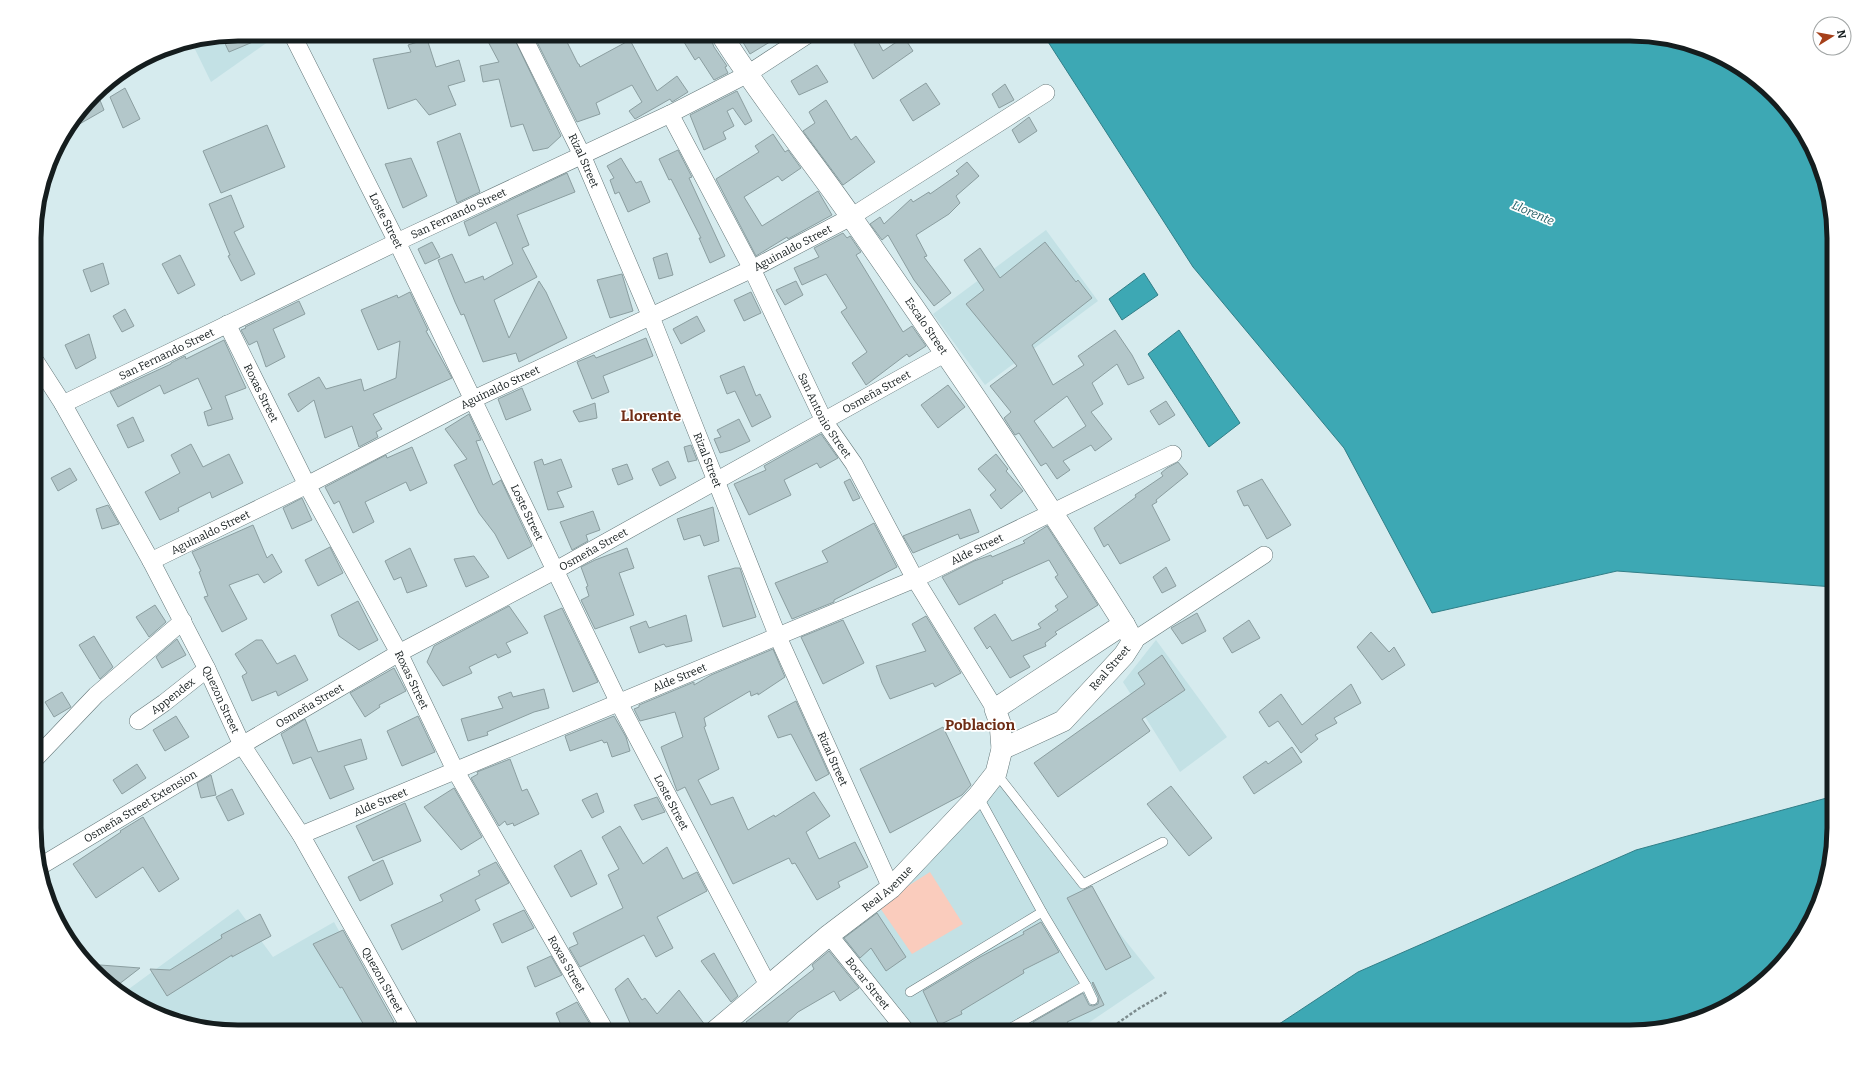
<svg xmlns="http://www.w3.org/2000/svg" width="1868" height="1066" viewBox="0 0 1868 1066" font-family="Bitter,serif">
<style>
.built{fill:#c3e1e5}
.green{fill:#faccbd}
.water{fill:#3da8b4;stroke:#317e87}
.building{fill:#b3c7ca;stroke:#8b9ea0;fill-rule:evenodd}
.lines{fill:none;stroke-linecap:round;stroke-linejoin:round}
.service-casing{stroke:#647779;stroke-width:10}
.minor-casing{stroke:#647779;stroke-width:18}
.tertiary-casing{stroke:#647779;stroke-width:22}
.path{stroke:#7c8b8d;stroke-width:2.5;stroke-dasharray:3 2;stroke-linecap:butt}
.service{stroke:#fff;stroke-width:9}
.minor{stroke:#fff;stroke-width:17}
.tertiary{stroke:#fff;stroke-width:21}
.labels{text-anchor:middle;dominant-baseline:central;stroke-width:3.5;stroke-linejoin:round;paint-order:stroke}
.street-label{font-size:11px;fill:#151d1e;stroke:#fff}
.water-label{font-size:12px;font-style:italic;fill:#276067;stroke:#fff}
.district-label{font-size:15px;font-weight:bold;fill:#6f2d16;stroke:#fff}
.rim{fill:none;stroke:#151d1e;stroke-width:5}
</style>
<rect width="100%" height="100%" fill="#d6ebee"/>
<!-- built -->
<g class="built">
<polygon points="238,34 279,34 211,82 192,43"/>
<polygon points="1046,230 1098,301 985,385 933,314"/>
<polygon points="1156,640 1227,737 1180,772 1123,682"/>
<polygon points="996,777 1155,978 1075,1032 910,1032 840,941"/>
<polygon points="238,909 273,957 334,922 396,1032 238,1032 185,1025 136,1005 122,994"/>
</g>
<!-- green -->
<polygon class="green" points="930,872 963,924 912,954 878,905"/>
<!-- water -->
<g class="water">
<polygon points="1043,34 1630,34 1683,41 1732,61 1765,85 1800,125 1823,173 1834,224 1834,587 1617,571 1432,613 1344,448 1193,267"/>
<polygon points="1144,273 1158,295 1122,320 1109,299"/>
<polygon points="1179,330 1240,423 1209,447 1148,354"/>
<polygon points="1834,796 1834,841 1827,881 1807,930 1774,972 1743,998 1695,1021 1643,1032 1267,1032 1358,972 1636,850"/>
</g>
<!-- building -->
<g class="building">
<polygon points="238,34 272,34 229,52 222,37"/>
<polygon points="484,34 512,34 561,136 548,148 533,151 523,124 511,127 499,79 483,82 480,66 499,62"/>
<polygon points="533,34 563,34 578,64 579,64 580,67 630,40 657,91 677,76 688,92 672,102 670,99 635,119 629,111 642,102 632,85 596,103 600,114 577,122"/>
<polygon points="679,34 709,34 714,47 727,66 725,67 728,73 714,80 699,57 695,60"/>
<polygon points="738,34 783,34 750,54"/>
<polygon points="872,34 874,34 883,51 904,37 913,51 873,79 854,44"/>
<polygon points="427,39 436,67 459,60 465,81 448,86 456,105 429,115 416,99 388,109 373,59 411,52 408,45"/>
<polygon points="817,65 828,82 799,95 791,81"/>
<polygon points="926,83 940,104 913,121 900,100"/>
<polygon points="1005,84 1014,100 999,108 992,94"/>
<polygon points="125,88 140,119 123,128 110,97"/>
<polygon points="737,91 752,121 745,125 733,108 727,111 734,126 723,132 726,139 704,150 690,115"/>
<polygon points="97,93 104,110 69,130"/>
<polygon points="826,100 851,140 856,136 875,162 843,185 803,131 815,123 809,112"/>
<polygon points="1029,117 1037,131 1019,143 1012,130"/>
<polygon points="267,125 285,167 221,193 203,151"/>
<polygon points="460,133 480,192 457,203 437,142"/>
<polygon points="773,134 785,152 788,150 801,168 782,181 778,176 744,197 762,226 818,191 832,215 788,239 787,237 756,256 716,179 759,152 755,146"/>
<polygon points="678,150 692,177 689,178 725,256 710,263 699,238 701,238 671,179 669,180 659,159"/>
<polygon points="411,158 427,196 403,208 385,164"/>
<polygon points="621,158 636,183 641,181 650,202 628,212 619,192 615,194 610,180 614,178 607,166"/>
<polygon points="967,162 979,176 956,196 960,203 949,214 916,235 927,256 924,257 951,293 934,306 914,280 888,235 882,240 870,224 880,217 884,224 911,199 913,202 929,192 930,194 959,174 956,171"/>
<polygon points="567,173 575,192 517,215 529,245 522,248 537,277 494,300 509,338 539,281 546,292 567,338 519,362 516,353 483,362 464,314 461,315 455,302 438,260 452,254 465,283 483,276 484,280 513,264 496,222 469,236 464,222"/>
<polygon points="231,195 244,227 234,232 255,274 241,281 228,256 230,255 209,204"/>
<polygon points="843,233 847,238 850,236 861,252 856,255 903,332 912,326 926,346 909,357 907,354 866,385 852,363 867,352 841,312 847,308 826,274 802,285 794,268 819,257 814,248"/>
<polygon points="432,242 440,257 425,264 418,249"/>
<path d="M 1045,242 L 1076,282 L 1078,280 L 1092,298 L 1032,345 L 1053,385 L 1084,365 L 1078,356 L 1115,330 L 1132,355 L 1144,378 L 1128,385 L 1117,364 L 1092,383 L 1103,404 L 1091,412 L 1112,439 L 1095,451 L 1091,445 L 1063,461 L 1070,470 L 1057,479 L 1046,463 L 1041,466 L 1019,433 L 1015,435 L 1004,418 L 1011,412 L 990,386 L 1017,366 L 966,304 L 984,290 L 964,260 L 980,248 L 1000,278 ZM 1067,396 L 1086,426 L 1053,448 L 1034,421 Z"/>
<polygon points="667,253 673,275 659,279 653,258"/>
<polygon points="180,255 195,285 178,294 162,264"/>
<polygon points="103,263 109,284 91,292 83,270"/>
<polygon points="622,274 633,311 610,318 597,280"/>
<polygon points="796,281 803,295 785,305 776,290"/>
<polygon points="410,292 428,330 426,331 452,378 373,414 382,429 376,432 378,437 359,447 352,426 325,438 314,400 298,412 288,394 319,377 326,389 361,379 364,391 396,378 400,341 378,350 361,310 397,295 398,298"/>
<polygon points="751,292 761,313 744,321 734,300"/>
<polygon points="299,301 305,314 273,329 285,357 266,367 257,341 249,345 241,330 246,328 245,327"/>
<polygon points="125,309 134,326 122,332 113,316"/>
<polygon points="697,316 705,331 681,344 673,329"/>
<polygon points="89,334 96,358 76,369 65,345"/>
<polygon points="646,338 653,356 603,376 609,392 592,399 577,362 594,355 596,358"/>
<polygon points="224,340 246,388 225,396 233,419 208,426 204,412 212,409 198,378 164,394 160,385 118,407 110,392 171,364 171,363 185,356 186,359"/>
<polygon points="744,366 756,396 760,394 771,417 752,427 735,391 727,394 720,376"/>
<polygon points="948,385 965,407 938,428 921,405"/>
<polygon points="522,388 531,410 506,420 498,399"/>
<polygon points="1166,401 1175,415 1159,425 1150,411"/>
<polygon points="595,403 597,418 579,422 573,411"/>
<polygon points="469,414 481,440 476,441 493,485 501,480 532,546 508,559 495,534 479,513 454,465 467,459 445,429"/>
<polygon points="133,417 144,441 128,448 117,425"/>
<polygon points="739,419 750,441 731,450 720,453 714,439 721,437 717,430"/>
<polygon points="821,434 838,458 820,468 817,463 784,480 791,495 749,515 734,484 766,470 764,466"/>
<polygon points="191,444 203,467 229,454 243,483 212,498 210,492 178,508 179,511 160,520 145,492 180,473 171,455"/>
<polygon points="691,445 697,460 688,462 684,447"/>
<polygon points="412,447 427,483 410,491 406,482 365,502 374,522 353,533 339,501 334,504 325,487 386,455 387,458"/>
<polygon points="996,454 1008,469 1006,471 1023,491 1001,509 990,495 996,490 978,469"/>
<polygon points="542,459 544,465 561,459 572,487 557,492 564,507 548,510 534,462"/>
<polygon points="668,461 676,478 660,486 652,469"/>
<polygon points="1178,462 1188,474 1156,500 1157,502 1152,505 1170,540 1120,564 1108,544 1104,547 1094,528 1136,497 1135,495 1163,476 1161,473 1167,468"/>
<polygon points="627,464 633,479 618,485 612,469"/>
<polygon points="70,468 77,480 58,491 51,478"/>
<polygon points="850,479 860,498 853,501 844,482"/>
<polygon points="1262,479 1291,525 1267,539 1248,505 1244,506 1237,491"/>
<polygon points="302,498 312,520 292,529 283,508"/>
<polygon points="108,505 119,524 102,529 96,509"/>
<polygon points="713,507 719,541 704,546 700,535 684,540 677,519"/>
<polygon points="970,509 979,532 960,539 958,534 913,553 903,536"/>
<polygon points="593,511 600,530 586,535 588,541 572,550 560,522"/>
<polygon points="874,523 897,567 834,600 834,602 792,619 775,583 828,562 822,551"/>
<polygon points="253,525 267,558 272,554 282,572 264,583 258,574 229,585 247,619 222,632 204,597 208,596 199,572 201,571 192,552"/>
<polygon points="1047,526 1098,605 1055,632 1057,634 1045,643 1046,646 1023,656 1030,667 1010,678 990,646 987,649 974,628 995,614 1012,641 1041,628 1038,624 1058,610 1055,606 1068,597 1055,577 1058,575 1049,560 1002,581 1003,583 959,605 942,577 974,561 991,555 992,557 1025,543 1023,541"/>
<polygon points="330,547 343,573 318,586 305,560"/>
<polygon points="410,548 427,586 407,593 401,577 394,580 385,561"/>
<polygon points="627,548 634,568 619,573 634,615 595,629 581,600 589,596 586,587 588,586 581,567 595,560"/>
<polygon points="474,556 489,577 466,587 454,559"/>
<polygon points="1166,567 1176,586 1162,593 1153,577"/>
<polygon points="735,568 740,568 756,617 723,627 708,576"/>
<polygon points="358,601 378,640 359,650 339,636 331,615"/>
<polygon points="155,605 166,622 149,637 136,617"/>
<polygon points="509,606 528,633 506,643 511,652 498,658 496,654 469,667 472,673 443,686 427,662 434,646"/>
<polygon points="562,608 598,682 573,692 544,616"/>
<polygon points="1197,613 1206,631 1182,644 1171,628"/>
<polygon points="686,615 692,641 666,647 664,644 639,653 630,627 646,621 649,628"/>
<polygon points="926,616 961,673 935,687 933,683 890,699 882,683 876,666 926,651 912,624"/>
<polygon points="843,620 864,663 823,684 801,637"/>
<polygon points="1249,620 1260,638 1232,653 1223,638"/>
<polygon points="1371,632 1389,652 1394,647 1405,665 1382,680 1357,647"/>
<polygon points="94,636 113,667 100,679 79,645"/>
<polygon points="177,639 186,655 162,668 156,657"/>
<polygon points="256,640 262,640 277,664 295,655 308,680 278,696 276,691 252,701 242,676 247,673 235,654"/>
<polygon points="773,649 785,677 758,695 758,693 751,696 750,691 704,718 706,726 704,727 719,769 698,780 711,805 733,797 748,830 774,815 775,817 814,792 830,816 806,832 819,859 855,842 868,867 838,882 840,887 817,900 795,863 792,864 789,858 733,884 685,787 677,791 661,747 683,737 675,712 640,721 634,709 639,707 639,705 694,682 694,685 711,675"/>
<polygon points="1162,655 1185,690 1142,719 1150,731 1058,797 1034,763 1145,684 1138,673"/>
<polygon points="394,668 406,691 379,705 380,707 365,717 350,693"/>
<polygon points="1351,684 1361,703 1334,718 1337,723 1315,735 1318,739 1301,753 1278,721 1269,727 1259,712 1281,694 1302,725"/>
<polygon points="544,689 549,708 534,712 487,732 488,735 468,741 461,719 503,708 498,697 511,692 513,697"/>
<polygon points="62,692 71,707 54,717 45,702"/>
<polygon points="796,701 829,774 816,781 791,734 778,738 768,716"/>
<polygon points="176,716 189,737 165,751 153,730"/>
<polygon points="418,716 435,752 402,766 387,731"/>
<polygon points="614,716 626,737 630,751 612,757 607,742 604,743 602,740 570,751 565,736"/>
<polygon points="305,719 318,752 361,739 367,759 344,766 354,789 330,799 311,757 293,764 281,734"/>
<polygon points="943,727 971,785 962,795 890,833 860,769"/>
<polygon points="1292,747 1302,762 1254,794 1243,777 1266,761 1268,764"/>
<polygon points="510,759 522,791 527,789 539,814 514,826 513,823 507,825 505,821 499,826 471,778 478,774 477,772"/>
<polygon points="137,764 146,778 122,794 113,780"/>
<polygon points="211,775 216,795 201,798 197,783"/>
<polygon points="1171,786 1212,838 1189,856 1147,804"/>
<polygon points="454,788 482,837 461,850 424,807"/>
<polygon points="232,789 244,814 228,821 216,797"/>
<polygon points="597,793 604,812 592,818 582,800"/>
<polygon points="657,797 665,812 642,820 634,805"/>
<polygon points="405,803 421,841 373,861 356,826"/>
<polygon points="143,817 179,879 159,892 143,867 96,898 73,864 121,832 120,831"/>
<polygon points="620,826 643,864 667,847 683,879 697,872 707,891 657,917 673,948 656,957 644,935 580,967 569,948 578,944 573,933 623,908 608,875 619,869 602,837"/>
<polygon points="581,850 597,884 571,897 554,866"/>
<polygon points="383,860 393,884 360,901 348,877"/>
<polygon points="496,862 509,883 475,900 480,910 402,950 391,925 443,901 440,895 480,875 478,871"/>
<polygon points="1092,886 1131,957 1106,970 1067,898"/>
<polygon points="524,910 534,928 502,943 493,924"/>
<polygon points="877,913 906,957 886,971 871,948 860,958 844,938"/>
<polygon points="260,914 271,936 232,957 232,955 167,996 150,969 170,970 222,938 221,935"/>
<polygon points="1041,922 1059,952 1023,970 1024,973 961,1011 962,1014 939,1025 923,991 980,957 1024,934 1023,932"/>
<polygon points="343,930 394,1022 376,1032 368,1032 342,987 340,988 313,944"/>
<polygon points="829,951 859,988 840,1001 834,991 798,1012 777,1032 753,1032 746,1022 814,969 812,965"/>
<polygon points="714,953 738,996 731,1002 701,961"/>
<polygon points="551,956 562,975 535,987 527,967"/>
<polygon points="87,964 140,968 114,988 94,972"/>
<polygon points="628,978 642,1000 645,998 657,1014 679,990 705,1025 702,1032 634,1032 615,989"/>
<polygon points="1093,982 1104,1005 1067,1022 1070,1026 1062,1032 1040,1032 1033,1022 1083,993 1089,1005 1093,1006 1098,1004 1099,998 1092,983"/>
<polygon points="577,1002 593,1029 588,1032 564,1032 556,1013"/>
</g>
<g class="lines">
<!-- service casing -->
<g class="service-casing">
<g id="service">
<polyline points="996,773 1083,884 1163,842"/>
<polyline points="978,796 1042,912 1086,985 1093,1000"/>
<polyline points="910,992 1042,912"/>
<polyline points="1004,1032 1086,985"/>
</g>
</g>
<!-- minor casing -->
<g class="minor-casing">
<g id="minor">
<path id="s1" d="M 292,34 L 397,242 L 619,703 L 769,987"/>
<path id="s2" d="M 522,34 L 582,155 L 651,317 L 778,637 L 891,888"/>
<path id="s3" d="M 670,114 L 752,269 L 824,421 L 854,464 L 915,579 L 995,709"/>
<path id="s4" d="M 227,324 L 307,485 L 399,653 L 455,770 L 606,1032"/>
<path id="s5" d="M 36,362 L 63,404 L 151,561 L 207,669 L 242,745 L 301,835 L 412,1032"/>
<path id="s6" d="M 63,404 L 397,242 L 670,114 L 746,75 L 809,34"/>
<path id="s7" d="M 151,561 L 307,485 L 474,399 L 752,269 L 851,217 L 1046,93"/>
<polyline points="1133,641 1264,555"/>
<path id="s8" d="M 138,721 L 164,703 L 207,669"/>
<polyline points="36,758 96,695 183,621"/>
<path id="s9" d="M 301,835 L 915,579 L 1173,454"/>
<path id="s10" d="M 39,867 L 242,745 L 399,653 L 556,570 L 944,354"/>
<path id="s11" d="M 829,935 L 907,1032"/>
</g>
</g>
<!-- tertiary casing -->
<g class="tertiary-casing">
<g id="tertiary">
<path id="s12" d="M 721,34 C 761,98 809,156 852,218 C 945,352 1037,486 1124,624 L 1133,641 L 1124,655 L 1063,721 L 1002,749"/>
<path id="s13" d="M 714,1032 L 829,935 L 891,888 L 978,796 L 996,773 L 1002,749 L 1000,723 L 995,709 L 1124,624"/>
</g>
</g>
<!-- path -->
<polyline class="path" points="1105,1032 1138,1009 1167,992"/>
<!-- service -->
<use href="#service" class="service"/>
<!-- minor -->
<use href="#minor" class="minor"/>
<!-- tertiary -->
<use href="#tertiary" class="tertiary"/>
</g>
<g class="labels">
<!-- street labels -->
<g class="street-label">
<text stroke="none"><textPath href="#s2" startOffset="141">Rizal Street</textPath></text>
<text stroke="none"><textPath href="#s6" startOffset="439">San Fernando Street</textPath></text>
<text stroke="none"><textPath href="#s1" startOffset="209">Loste Street</textPath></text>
<text stroke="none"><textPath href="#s7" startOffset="714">Aguinaldo Street</textPath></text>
<text stroke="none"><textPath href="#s12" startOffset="357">Escalo Street</textPath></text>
<text stroke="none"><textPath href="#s6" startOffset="115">San Fernando Street</textPath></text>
<text stroke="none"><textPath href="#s7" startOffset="390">Aguinaldo Street</textPath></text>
<text stroke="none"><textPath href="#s10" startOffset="963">Osmeña Street</textPath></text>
<text stroke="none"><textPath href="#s4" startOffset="77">Roxas Street</textPath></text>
<text stroke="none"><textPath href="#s3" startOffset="339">San Antonio Street</textPath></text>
<text stroke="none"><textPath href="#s2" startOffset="465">Rizal Street</textPath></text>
<text stroke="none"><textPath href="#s1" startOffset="533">Loste Street</textPath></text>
<text stroke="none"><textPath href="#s7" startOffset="66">Aguinaldo Street</textPath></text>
<text stroke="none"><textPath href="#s10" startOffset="639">Osmeña Street</textPath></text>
<text stroke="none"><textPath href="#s9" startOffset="734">Alde Street</textPath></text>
<text transform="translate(1110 668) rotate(-49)">Real Street</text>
<text stroke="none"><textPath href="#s9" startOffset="410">Alde Street</textPath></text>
<text stroke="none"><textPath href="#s4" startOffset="401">Roxas Street</textPath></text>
<text stroke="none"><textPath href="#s8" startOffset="43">Appendex</textPath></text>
<text stroke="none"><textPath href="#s5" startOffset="385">Quezon Street</textPath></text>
<text stroke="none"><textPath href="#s10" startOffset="315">Osmeña Street</textPath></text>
<text stroke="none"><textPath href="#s2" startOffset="789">Rizal Street</textPath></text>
<text stroke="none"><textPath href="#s9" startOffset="86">Alde Street</textPath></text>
<text stroke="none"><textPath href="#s1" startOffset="857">Loste Street</textPath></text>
<text stroke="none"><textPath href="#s10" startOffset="118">Osmeña Street Extension</textPath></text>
<text stroke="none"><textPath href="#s13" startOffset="225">Real Avenue</textPath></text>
<text stroke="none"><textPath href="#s4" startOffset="725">Roxas Street</textPath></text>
<text stroke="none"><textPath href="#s5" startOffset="709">Quezon Street</textPath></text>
<text stroke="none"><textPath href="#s11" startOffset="62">Bocar Street</textPath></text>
</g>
<!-- water labels -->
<g class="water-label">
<text transform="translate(1533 213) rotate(23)">Llorente</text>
</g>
<!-- district labels -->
<g class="district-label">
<text x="651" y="416">Llorente</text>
<text x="980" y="725">Poblacion</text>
</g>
</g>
<!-- crop -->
<path d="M0 0H1868V1066H0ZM238 41H1630A197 197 0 0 1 1827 238V828A197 197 0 0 1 1630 1025H238A197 197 0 0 1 41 828V238A197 197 0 0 1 238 41Z" fill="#fff" fill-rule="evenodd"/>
<path class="rim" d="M238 41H1630A197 197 0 0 1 1827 238V828A197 197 0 0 1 1630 1025H238A197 197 0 0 1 41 828V238A197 197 0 0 1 238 41Z"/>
<!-- north arrow -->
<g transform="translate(1832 36) rotate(79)"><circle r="19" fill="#ffffff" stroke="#a1a5a5"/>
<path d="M0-3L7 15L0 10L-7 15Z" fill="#a6401a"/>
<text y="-6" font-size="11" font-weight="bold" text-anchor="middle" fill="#151d1e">N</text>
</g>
</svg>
